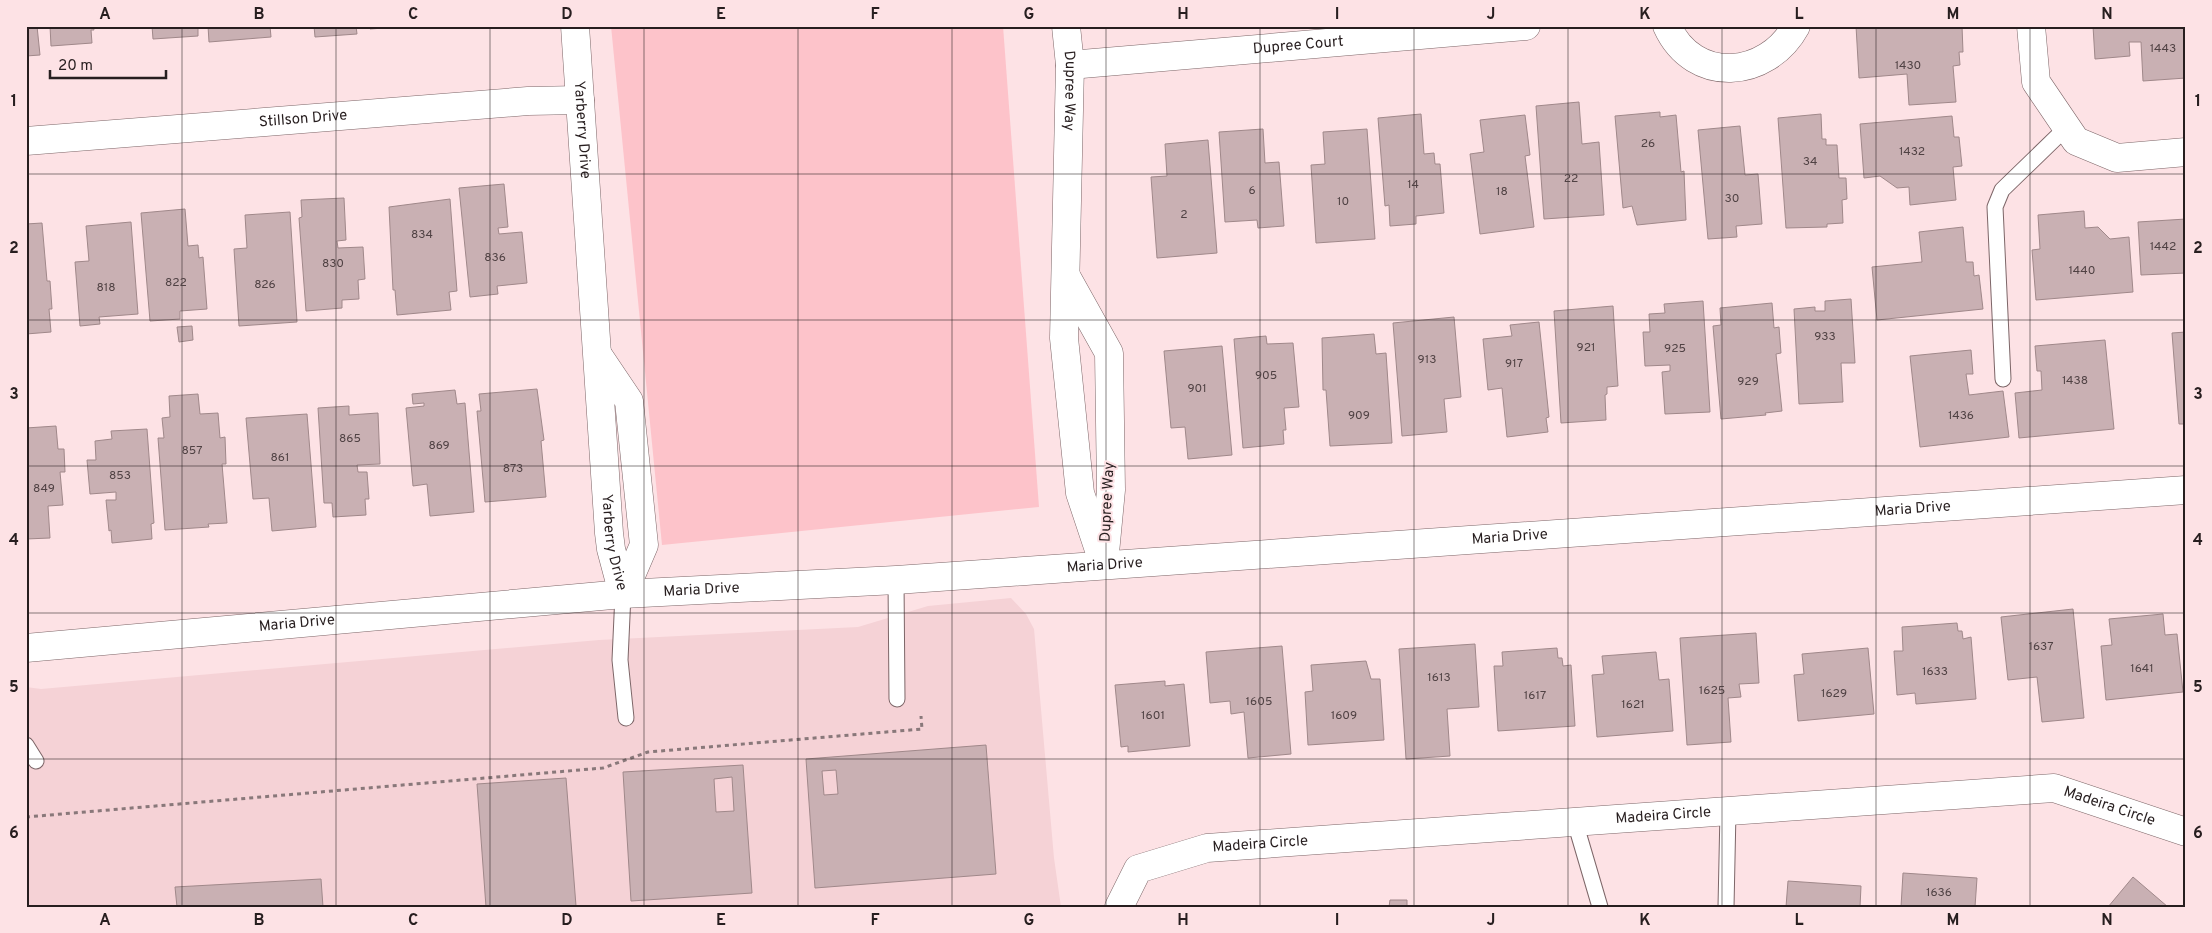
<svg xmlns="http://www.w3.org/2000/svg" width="2212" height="933" viewBox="0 0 2212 933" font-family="Overpass,sans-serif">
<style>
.built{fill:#f5d2d6}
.green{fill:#fdc3ca}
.building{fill:#c9b0b3;stroke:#a0888a;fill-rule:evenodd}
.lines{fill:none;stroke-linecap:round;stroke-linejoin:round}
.service-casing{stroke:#7d6668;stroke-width:17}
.minor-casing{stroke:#7d6668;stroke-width:29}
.tertiary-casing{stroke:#7d6668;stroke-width:29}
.path{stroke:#89787a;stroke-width:3;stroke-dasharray:4 4;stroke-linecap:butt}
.service{stroke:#fff;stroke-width:15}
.minor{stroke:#fff;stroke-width:28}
.tertiary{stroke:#fff;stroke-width:28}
.grid{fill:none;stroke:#271e1f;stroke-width:1;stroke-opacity:0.55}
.labels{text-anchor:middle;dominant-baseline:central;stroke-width:4;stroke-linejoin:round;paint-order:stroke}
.number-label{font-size:12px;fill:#504244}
.street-label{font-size:15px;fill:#271e1f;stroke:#fde2e5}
.neatline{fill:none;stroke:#271e1f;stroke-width:2}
.grid-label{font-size:16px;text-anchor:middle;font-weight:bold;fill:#271e1f}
</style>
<rect width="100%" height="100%" fill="#fde2e5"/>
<!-- built -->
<polygon class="built" points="1011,598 1026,614 1034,629 1054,858 1061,907 26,907 26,687 41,689 599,640 858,627 928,606"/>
<!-- green -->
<polygon class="green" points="611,26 1003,26 1039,507 662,545"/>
<!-- building -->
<g class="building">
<polygon points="26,26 37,26 40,55 26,56"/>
<polygon points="50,26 93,26 94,30 91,30 92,43 51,46"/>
<polygon points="152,26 198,26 198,36 153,39"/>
<polygon points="208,26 270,26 271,37 209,42"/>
<polygon points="314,26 356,26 357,34 315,37"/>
<polygon points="369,26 413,26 370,29"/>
<polygon points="1856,26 1962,26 1963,52 1959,52 1960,65 1953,66 1956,102 1909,105 1907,74 1859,78"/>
<polygon points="2093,26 2186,26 2186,78 2143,81 2141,42 2129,42 2130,56 2095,59"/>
<polygon points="1579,102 1582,144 1599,142 1604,215 1544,219 1536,106"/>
<polygon points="1660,112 1660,117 1676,115 1681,172 1684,171 1686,220 1637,225 1632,206 1623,208 1615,116"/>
<polygon points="1421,114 1424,154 1434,153 1435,164 1440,164 1444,213 1416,216 1416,224 1390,226 1389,205 1385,206 1378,118"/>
<polygon points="1821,114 1822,139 1826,139 1826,145 1837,145 1839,178 1846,178 1847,199 1842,200 1843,223 1827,224 1827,227 1786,228 1778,118"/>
<polygon points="1525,115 1530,155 1525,156 1534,227 1480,234 1470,154 1484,152 1480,120"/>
<polygon points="1952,116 1954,137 1959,137 1962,166 1953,167 1956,200 1910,205 1909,187 1897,188 1880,176 1864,178 1860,124"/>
<polygon points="1740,126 1745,175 1758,174 1762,224 1736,226 1737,237 1708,239 1698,130"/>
<polygon points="1263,129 1265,163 1279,162 1284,226 1258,228 1257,220 1225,222 1219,132"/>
<polygon points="1367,129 1375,239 1316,243 1311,165 1325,164 1323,132"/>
<polygon points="1208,140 1217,253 1157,258 1151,177 1167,176 1165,144"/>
<polygon points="504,184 508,227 498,228 499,234 522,232 527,283 497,286 498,294 470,297 459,188"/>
<polygon points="344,198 346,240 337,241 338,248 363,247 365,279 358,280 359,299 342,300 342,308 306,311 299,218 302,217 301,200"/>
<polygon points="450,199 457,291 449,292 451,310 397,315 395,290 393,290 389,207"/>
<polygon points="185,209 188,246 198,245 199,258 203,257 207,309 180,311 180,319 150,321 141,213"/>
<polygon points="2084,211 2085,228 2098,227 2110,239 2129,237 2133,292 2036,300 2032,250 2040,249 2038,215"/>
<polygon points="290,212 297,322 239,326 234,249 247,248 245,215"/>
<polygon points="2186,219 2186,273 2141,275 2138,222"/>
<polygon points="131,222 138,314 99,317 100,324 80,326 75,262 89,261 86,226"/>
<polygon points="42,223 47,281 50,281 52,309 49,309 51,332 26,334 26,224"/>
<polygon points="1963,227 1966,262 1973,262 1974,276 1979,275 1983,309 1877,320 1872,267 1922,262 1919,232"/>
<polygon points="1851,299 1855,363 1841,363 1843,402 1799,404 1794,309 1815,307 1815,311 1825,311 1825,301"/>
<polygon points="1703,301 1710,412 1665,414 1662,372 1670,371 1670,365 1645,366 1643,332 1650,332 1649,314 1665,313 1664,304"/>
<polygon points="1772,303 1774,328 1779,327 1781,353 1776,354 1782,411 1765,413 1766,415 1721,419 1713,326 1721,325 1720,308"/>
<polygon points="1613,306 1618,386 1607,387 1607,394 1605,395 1606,420 1561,423 1554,311"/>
<polygon points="1454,317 1461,397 1444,399 1447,432 1402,436 1393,323"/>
<polygon points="1539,322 1549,417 1546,418 1548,432 1507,437 1502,388 1488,390 1483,339 1512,336 1510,325"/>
<polygon points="192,326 193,340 179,342 177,327"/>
<polygon points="2186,332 2186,424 2179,424 2172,333"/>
<polygon points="1374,334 1376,354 1386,353 1392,443 1330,446 1326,390 1323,390 1322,338"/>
<polygon points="1266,336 1267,344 1293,343 1299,407 1284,408 1286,430 1283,430 1284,444 1243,448 1234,339"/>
<polygon points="2105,340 2114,429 2019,438 2015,393 2042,390 2041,371 2037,371 2035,346"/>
<polygon points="1222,346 1232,455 1188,459 1185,427 1171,428 1164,351"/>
<polygon points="1971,350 1973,374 1966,374 1969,395 2003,391 2009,437 1920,447 1910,356"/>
<polygon points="537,389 544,440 541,441 546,497 485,502 477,411 481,411 479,394"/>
<polygon points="455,390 457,404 465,403 474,512 430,516 427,484 413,486 406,408 424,406 424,403 413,404 412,394"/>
<polygon points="198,394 200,414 218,413 220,438 225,437 226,464 222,464 227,523 208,524 209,527 165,530 158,438 164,438 162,418 170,417 169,396"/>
<polygon points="349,406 349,415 378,413 380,464 357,465 358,472 367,472 369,499 365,499 366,515 333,517 332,503 324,503 318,408"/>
<polygon points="307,414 316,527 272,531 269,498 253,499 246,418"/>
<polygon points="56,426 58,449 64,449 65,472 60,472 63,505 48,506 50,538 26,539 26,428"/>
<polygon points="147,429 154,523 151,524 152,539 112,543 111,530 109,531 106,500 116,500 116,492 90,494 87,460 96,460 95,441 112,439 111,431"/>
<polygon points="2073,609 2084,718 2042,722 2037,677 2008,680 2001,617"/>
<polygon points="2163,614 2165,635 2177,634 2183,692 2106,700 2101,646 2112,645 2109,619"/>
<polygon points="1957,623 1958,631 1962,631 1963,639 1971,637 1976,699 1916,704 1915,693 1897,695 1894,651 1903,651 1902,627"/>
<polygon points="1756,633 1759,683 1739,684 1741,697 1728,698 1731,742 1687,745 1680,638"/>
<polygon points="1475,644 1479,707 1447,709 1450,756 1406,759 1399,649"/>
<polygon points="1282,646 1291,754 1248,758 1244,712 1231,714 1230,701 1210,703 1206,652"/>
<polygon points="1557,648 1558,658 1562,658 1563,666 1571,665 1575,726 1498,731 1494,666 1503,666 1502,652"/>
<polygon points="1868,648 1874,714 1798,721 1794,675 1804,674 1802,654"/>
<polygon points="1656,652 1659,680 1669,679 1673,731 1597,737 1592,675 1604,674 1602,656"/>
<polygon points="1366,661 1371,679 1380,679 1384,740 1308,745 1305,692 1313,691 1311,665"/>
<polygon points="1165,681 1165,686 1184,684 1190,746 1128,752 1128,746 1121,747 1115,685"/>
<path d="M 986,745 L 996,874 L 815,888 L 806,759 ZM 836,770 L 838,794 L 824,795 L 822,771 Z"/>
<path d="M 743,765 L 752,893 L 631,901 L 623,772 ZM 732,777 L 734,811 L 716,812 L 714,779 Z"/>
<polygon points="566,778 576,906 486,907 477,784"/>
<polygon points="1903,873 1977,878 1975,907 1901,907"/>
<polygon points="2133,877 2168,907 2108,907"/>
<polygon points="321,879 323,907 177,907 175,887"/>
<polygon points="1788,881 1861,886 1860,907 1786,907"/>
<polygon points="1390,900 1407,900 1407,907 1389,907"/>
</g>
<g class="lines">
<!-- service casing -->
<g class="service-casing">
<g id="service">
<polyline points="2003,379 1995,207 2002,190 2066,128"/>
<polyline points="896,580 897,699"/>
<polyline points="623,594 620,660 626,718"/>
<polyline points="26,745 36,761"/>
<polyline points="1575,822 1600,907"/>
<polyline points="1726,907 1728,811"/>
</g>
</g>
<!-- minor casing -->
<g class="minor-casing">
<g id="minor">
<path id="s1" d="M 575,26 L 609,533 L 611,549 L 623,594"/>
<path id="s2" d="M 1066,26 L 1070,65 L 1064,338 L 1080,493 L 1104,565"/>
<path d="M 1667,26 C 1694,85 1767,79 1796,26"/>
<polyline points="2031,26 2036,82 2076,141 2117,158 2186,152"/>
<path id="s3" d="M 1070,65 L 1526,26"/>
<path id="s4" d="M 26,141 L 528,101 L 580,100"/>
<polyline points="1066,276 1109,353 1111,490 1105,553"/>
<polyline points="598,355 629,401 644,545 623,594"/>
<path id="s5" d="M 1119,907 L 1138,869 L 1207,848 L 2054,788 L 2186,832"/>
</g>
</g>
<!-- tertiary casing -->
<g class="tertiary-casing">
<g id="tertiary">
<path id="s6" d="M 26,648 L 623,594 L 896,580 L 2186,490"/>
</g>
</g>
<!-- path -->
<polyline class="path" points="26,817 603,768 648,752 922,729 921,716"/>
<!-- service -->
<use href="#service" class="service"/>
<!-- minor -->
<use href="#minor" class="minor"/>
<!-- tertiary -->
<use href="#tertiary" class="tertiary"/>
</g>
<!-- grid -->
<path class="grid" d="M 182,26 L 182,907M 336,26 L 336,907M 490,26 L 490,907M 644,26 L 644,907M 798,26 L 798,907M 952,26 L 952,907M 1106,26 L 1106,907M 1260,26 L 1260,907M 1414,26 L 1414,907M 1568,26 L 1568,907M 1722,26 L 1722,907M 1876,26 L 1876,907M 2030,26 L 2030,907M 26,174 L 2186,174M 26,320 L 2186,320M 26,466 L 2186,466M 26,613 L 2186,613M 26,759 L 2186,759"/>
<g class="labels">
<!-- number labels -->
<g class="number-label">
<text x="2163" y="49">1443</text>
<text x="1908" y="66">1430</text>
<text x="1648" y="144">26</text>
<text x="1912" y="152">1432</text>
<text x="1810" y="162">34</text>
<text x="1571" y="179">22</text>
<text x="1413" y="185">14</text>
<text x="1252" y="191">6</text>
<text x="1502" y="192">18</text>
<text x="1732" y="199">30</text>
<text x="1343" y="202">10</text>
<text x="1184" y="215">2</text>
<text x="422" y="235">834</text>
<text x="2163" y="247">1442</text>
<text x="495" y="258">836</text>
<text x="333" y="264">830</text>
<text x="2082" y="271">1440</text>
<text x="176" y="283">822</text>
<text x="265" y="285">826</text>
<text x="106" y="288">818</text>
<text x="1825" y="337">933</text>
<text x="1586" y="348">921</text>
<text x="1675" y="349">925</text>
<text x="1427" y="360">913</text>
<text x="1514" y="364">917</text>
<text x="1266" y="376">905</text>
<text x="2075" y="381">1438</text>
<text x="1748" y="382">929</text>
<text x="1197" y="389">901</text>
<text x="1359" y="416">909</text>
<text x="1961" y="416">1436</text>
<text x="350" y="439">865</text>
<text x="439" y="446">869</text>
<text x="192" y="451">857</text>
<text x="280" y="458">861</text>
<text x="513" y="469">873</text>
<text x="120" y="476">853</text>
<text x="44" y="489">849</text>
<text x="2041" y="647">1637</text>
<text x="2142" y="669">1641</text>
<text x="1935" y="672">1633</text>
<text x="1439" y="678">1613</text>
<text x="1712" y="691">1625</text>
<text x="1834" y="694">1629</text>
<text x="1535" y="696">1617</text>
<text x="1259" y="702">1605</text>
<text x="1633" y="705">1621</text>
<text x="1153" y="716">1601</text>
<text x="1344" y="716">1609</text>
<text x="1939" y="893">1636</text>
</g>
<!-- street labels -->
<g class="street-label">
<text stroke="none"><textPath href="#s3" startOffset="229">Dupree Court</textPath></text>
<text stroke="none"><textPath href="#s2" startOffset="65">Dupree Way</textPath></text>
<text stroke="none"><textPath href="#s4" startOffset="278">Stillson Drive</textPath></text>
<text stroke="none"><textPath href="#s1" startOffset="104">Yarberry Drive</textPath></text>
<text transform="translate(1108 502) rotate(-87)">Dupree Way</text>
<text stroke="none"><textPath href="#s6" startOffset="1892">Maria Drive</textPath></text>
<text stroke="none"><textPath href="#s6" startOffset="1488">Maria Drive</textPath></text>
<text stroke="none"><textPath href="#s1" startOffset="518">Yarberry Drive</textPath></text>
<text stroke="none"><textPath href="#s6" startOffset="1082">Maria Drive</textPath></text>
<text stroke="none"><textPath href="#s6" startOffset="678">Maria Drive</textPath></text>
<text stroke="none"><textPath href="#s6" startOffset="272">Maria Drive</textPath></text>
<text stroke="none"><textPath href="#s5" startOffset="1022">Madeira Circle</textPath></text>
<text stroke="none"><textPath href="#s5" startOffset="572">Madeira Circle</textPath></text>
<text stroke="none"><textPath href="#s5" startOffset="168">Madeira Circle</textPath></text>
</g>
</g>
<!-- border -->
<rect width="2212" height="933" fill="none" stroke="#fde2e5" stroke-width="55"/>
<!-- scale -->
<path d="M50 70v8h116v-8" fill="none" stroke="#271e1f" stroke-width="2.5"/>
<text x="58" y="70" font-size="15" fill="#271e1f" stroke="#fde2e5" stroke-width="4" paint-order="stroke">20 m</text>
<rect x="28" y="28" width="2156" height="878" class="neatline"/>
<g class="grid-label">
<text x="105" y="19">A</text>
<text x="259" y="19">B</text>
<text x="413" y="19">C</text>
<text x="567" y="19">D</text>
<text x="721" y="19">E</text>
<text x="875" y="19">F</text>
<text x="1029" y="19">G</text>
<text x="1183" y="19">H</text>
<text x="1337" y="19">I</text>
<text x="1491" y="19">J</text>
<text x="1645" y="19">K</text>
<text x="1799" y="19">L</text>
<text x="1953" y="19">M</text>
<text x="2107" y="19">N</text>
<text x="14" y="106">1</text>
<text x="2198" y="106">1</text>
<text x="14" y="253">2</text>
<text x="2198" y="253">2</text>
<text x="14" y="399">3</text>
<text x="2198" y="399">3</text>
<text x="14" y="545">4</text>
<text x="2198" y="545">4</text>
<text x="14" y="692">5</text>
<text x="2198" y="692">5</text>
<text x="14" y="838">6</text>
<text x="2198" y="838">6</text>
<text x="105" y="925">A</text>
<text x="259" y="925">B</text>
<text x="413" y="925">C</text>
<text x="567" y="925">D</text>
<text x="721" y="925">E</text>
<text x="875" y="925">F</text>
<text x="1029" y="925">G</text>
<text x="1183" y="925">H</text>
<text x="1337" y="925">I</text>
<text x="1491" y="925">J</text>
<text x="1645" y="925">K</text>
<text x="1799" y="925">L</text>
<text x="1953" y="925">M</text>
<text x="2107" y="925">N</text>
</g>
</svg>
